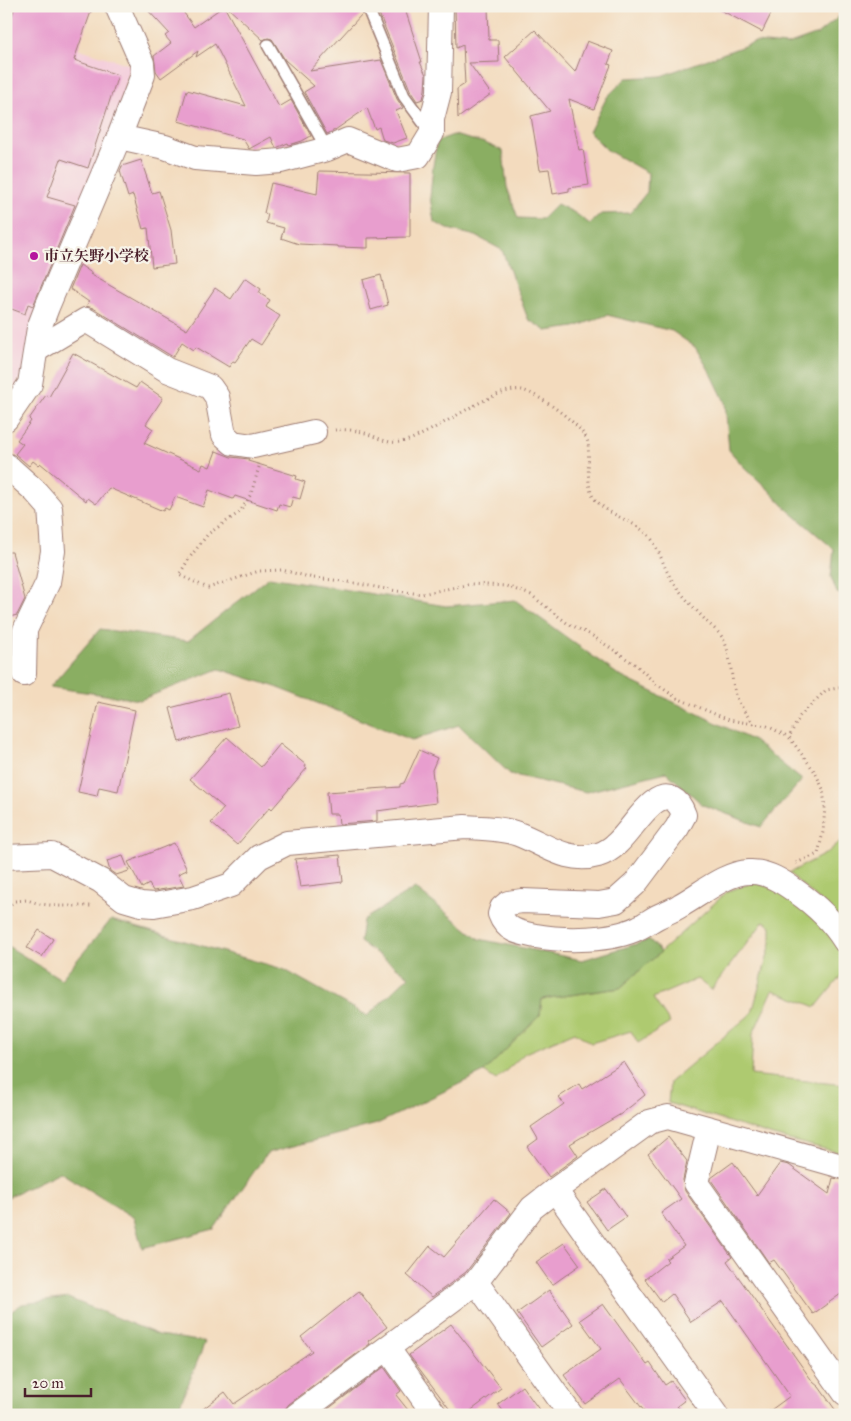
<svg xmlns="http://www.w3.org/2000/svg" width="851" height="1421" viewBox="0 0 851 1421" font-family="'IM FELL Great Primer','Noto Serif JP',serif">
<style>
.built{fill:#f4cfdc}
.green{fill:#aeca70;stroke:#7c744e}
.forest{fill:#8aae62;stroke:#6a6646}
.building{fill:#e89ece}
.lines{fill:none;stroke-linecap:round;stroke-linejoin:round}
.service-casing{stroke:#9e7d74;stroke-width:14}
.minor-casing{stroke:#9e7d74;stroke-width:26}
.path{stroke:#9e7d74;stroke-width:3;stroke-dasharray:1 4;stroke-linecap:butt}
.service{stroke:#fff;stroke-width:11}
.minor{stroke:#fff;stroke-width:24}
.poi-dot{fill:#b5179e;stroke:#f7f3e8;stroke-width:2}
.labels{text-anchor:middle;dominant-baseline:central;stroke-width:4.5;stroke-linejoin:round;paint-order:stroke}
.poi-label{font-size:15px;font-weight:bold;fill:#4a1f2b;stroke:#f7f3e8;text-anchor:start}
</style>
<rect width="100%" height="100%" fill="#f7f3e8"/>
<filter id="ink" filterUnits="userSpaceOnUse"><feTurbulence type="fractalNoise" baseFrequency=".02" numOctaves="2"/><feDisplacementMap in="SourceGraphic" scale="10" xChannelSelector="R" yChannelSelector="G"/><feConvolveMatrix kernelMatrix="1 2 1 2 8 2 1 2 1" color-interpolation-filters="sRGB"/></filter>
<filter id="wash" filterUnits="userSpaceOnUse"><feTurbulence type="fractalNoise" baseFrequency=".0096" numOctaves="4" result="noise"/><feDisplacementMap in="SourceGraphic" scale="20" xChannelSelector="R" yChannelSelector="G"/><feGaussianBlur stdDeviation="1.12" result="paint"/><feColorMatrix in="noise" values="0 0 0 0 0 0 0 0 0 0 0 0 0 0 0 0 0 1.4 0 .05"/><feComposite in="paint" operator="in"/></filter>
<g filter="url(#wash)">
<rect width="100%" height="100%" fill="#f3dbbe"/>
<!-- built -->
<polygon class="built" points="6,26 131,65 115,127 24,371 6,402"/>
<!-- green -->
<g class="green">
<polygon points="845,837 845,924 789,873 827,853"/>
<polygon points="754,882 780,891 827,926 845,959 845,971 816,1007 773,990 753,1034 751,1075 845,1085 845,1154 773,1136 668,1103 670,1082 752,1013 771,943 771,926 764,921 711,990 697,979 653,998 670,1023 638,1043 631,1031 591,1043 575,1032 525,1053 496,1080 484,1072 540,1015 542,999 620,988 728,891"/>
</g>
<!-- forest -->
<g class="forest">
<polygon points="842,6 845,6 845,596 837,593 831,577 834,549 788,510 767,488 745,468 729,450 725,402 712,375 695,347 672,331 607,315 575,327 546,331 528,319 502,250 476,236 448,229 434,222 430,197 433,166 437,141 453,135 485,143 503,151 507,187 518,218 542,219 557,204 575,213 590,224 601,214 630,213 647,192 648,173 607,150 589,132 607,97 626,78 661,76 755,42 787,45 818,34 841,15"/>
<polygon points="269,577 446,606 515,600 620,676 754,741 802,780 761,827 703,805 666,772 586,792 510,774 459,725 412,740 276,687 219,669 140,700 50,687 100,629 188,641"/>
<polygon points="415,888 479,939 582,960 650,940 661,952 620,988 542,999 540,1015 484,1072 377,1124 267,1153 214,1229 142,1248 134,1218 60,1172 6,1198 6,945 61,979 111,920 283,969 367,1016 409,976 360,942 363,920"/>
<polygon points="68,1298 159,1335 205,1342 176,1415 6,1415 6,1315 22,1304"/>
</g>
<g id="blocks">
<!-- building -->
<g class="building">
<polygon points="15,6 93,6 74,60 118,75 88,168 61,159 47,197 75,205 33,306 28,304 25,314 6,307 6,35"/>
<polygon points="144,6 179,6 194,27 224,6 279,107 291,100 311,136 302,141 289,145 288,143 276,148 271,137 249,149 243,139 178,121 187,90 246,106 215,44 196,57 198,51 161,78 156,71 154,56 171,43 165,36 169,33"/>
<polygon points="226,6 360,6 362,14 310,71 381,60 397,99 403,108 396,111 407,138 393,143 383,140 379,127 375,129 367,108 335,130 327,134 304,92 314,86 285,60 272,39 268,38 263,40"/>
<polygon points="376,6 404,6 422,62 420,62 426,75 425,90 423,99 417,101 411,92"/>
<polygon points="455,6 488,6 489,40 498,40 499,62 469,63 491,94 458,118 457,89 465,84 463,45 456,48"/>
<polygon points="713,6 775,6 762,32"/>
<polygon points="535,30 575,72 587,41 613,51 608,64 611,65 594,109 569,99 579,150 583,149 589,185 569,188 569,191 553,194 549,169 540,170 531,116 550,111 505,57"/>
<polygon points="141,160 152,193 159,191 171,230 175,264 152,267 148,228 143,229 133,195 128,197 120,171 122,166"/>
<polygon points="319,171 410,173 410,237 368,238 368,248 338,247 338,246 299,244 281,238 284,228 266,223 268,214 264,213 271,183 317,194"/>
<polygon points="80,265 93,274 90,274 187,330 215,288 231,299 245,278 261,289 259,293 270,300 266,307 280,316 261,345 251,339 235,362 233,361 229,367 196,347 194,350 182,342 173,357 93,308 86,306 89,302 70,289"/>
<polygon points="381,275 388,305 371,310 363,280"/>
<polygon points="73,353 136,388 140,382 163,398 146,424 153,429 144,443 201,469 203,464 210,467 216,451 231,457 249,459 248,461 297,476 296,479 305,482 300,499 293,497 290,507 279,504 277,510 235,496 233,499 209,490 203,507 175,497 169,510 165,508 163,511 109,488 96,504 88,498 86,501 40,463 38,465 33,461 29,466 15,454 23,444 17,440 31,421 29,419 46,395 49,397"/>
<polygon points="6,552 12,552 25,599 17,615 6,618"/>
<polygon points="229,693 238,726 179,742 170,708"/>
<polygon points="98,702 135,710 118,791 99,787 97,796 78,792"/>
<polygon points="227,737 261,767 280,744 306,765 305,767 307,768 272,809 270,807 237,845 211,823 224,808 190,779"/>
<polygon points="419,750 437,758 432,770 436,803 377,811 377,821 339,824 338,814 329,814 327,792 400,787 400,784 404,783"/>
<polygon points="174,843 187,870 178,874 184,886 153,891 149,884 142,888 128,862"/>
<polygon points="340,855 343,882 300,887 295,859"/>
<polygon points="123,856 129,871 116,875 110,871 107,861"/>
<polygon points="39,930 53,939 42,957 27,948"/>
<polygon points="624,1062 645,1095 621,1114 570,1144 578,1156 549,1177 527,1147 538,1139 531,1127 564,1104 559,1097 579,1084 582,1089"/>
<polygon points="668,1137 687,1161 683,1180 685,1191 732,1257 727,1261 813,1382 819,1387 839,1415 764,1415 790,1396 723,1301 691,1322 672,1294 662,1302 645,1279 668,1261 666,1259 684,1246 661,1213 681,1199 648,1154"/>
<polygon points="733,1162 757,1195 780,1163 789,1165 829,1194 833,1178 845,1180 845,1291 813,1314 774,1260 769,1263 711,1180 711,1178"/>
<polygon points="606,1189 626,1217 607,1230 587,1202"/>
<polygon points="494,1199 511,1213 466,1272 432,1297 407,1275 430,1246 444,1257"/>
<polygon points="564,1243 580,1265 552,1285 536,1262"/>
<polygon points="549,1290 573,1324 541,1347 517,1313"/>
<polygon points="359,1291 387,1327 368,1341 370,1344 289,1404 285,1409 284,1415 195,1415 225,1392 234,1404 312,1351 301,1337"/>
<polygon points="603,1304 647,1365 650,1363 665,1385 671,1381 685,1400 677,1406 684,1415 647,1415 620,1379 585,1404 564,1375 601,1349 580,1320"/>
<polygon points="451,1324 501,1388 465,1415 454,1415 409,1355"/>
<polygon points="384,1367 401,1391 396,1395 412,1415 320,1415"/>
<polygon points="522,1386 543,1415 506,1415 498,1404"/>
</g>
</g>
</g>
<g filter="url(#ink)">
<use href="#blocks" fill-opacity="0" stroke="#9e7d74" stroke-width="1"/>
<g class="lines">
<!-- service casing -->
<g class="service-casing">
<g id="service">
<polyline points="367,6 404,96 429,130"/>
<polyline points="268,45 327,149"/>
</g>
</g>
<!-- minor casing -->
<g class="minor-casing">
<g id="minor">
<polyline points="119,137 165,147 195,158 256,163 281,161 327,149 348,140 397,160 418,156 432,133 432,119 439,92 441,6"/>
<polyline points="36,350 86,320 167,370 210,387 217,397 224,435 233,443 253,446 314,432"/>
<polyline points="6,419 30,384 39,328 47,307 119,137 143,75 142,63 117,6"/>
<polyline points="6,465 35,491 50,508 53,551 48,582 25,630 24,674"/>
<path d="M 6,857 L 52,855 L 101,881 L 124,899 L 141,904 L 154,905 L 193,898 L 231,885 L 259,857 L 287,843 L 465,827 C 483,828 501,828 518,834 C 545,844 567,864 598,855 C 622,848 634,818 653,803 C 668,791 679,800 684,815 L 677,828 L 635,884 L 616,901 L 599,904 L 522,901 L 508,903 L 502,908 L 500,914 C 506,931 520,933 536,936 C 564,941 612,941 638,928 C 645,925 651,920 657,917 C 665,913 674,910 681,905 C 701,894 725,873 749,872 C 767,871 783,882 797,892 C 817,906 832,920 845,941"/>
<polyline points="709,1129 696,1183 845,1393"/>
<polyline points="555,1190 716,1415"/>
<polyline points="476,1282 571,1415"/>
<polyline points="388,1349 435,1415"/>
<polyline points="297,1415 476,1282 532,1208 555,1190 649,1122 668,1117 845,1167"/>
</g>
</g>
<!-- path -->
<g class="path">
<path d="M 335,430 C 343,429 354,430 362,432 C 377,436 387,446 405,441 C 436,433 493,386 522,390 C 537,393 586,427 588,443 C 590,457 585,486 594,498 C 608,516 631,519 647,534 C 656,542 660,556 665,567 C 674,588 691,604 706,621 C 711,626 718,631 722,637 C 732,653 730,678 736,695 C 740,706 747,715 754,725"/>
<polyline points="259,467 251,494 240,512 208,534 190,557 179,575 208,588 259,571 282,570 313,578 343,581 397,591 422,594 471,584 506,586 531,595 567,623 591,635 636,665 656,684 677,698 729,720 767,726 789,737"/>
<polyline points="796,863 818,854 823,832 825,807 823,789 815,772 789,737 800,716 826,690 845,687"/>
<polyline points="7,907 15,901 27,900 40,904 60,906 94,906"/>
</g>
<!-- service -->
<use href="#service" class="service"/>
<!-- minor -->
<use href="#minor" class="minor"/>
</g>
</g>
<!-- markers -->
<circle class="poi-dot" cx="34" cy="256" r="5"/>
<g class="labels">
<!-- poi labels -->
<g class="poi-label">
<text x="44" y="256">市立矢野小学校</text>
</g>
</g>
<!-- margin -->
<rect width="851" height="1421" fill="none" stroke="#f7f3e8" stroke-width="25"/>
<!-- scale -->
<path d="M25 1388v8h66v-8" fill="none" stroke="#4a1f2b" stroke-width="2.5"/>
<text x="32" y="1388" font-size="15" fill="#4a1f2b" stroke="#f7f3e8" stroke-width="4" paint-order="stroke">20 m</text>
</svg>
